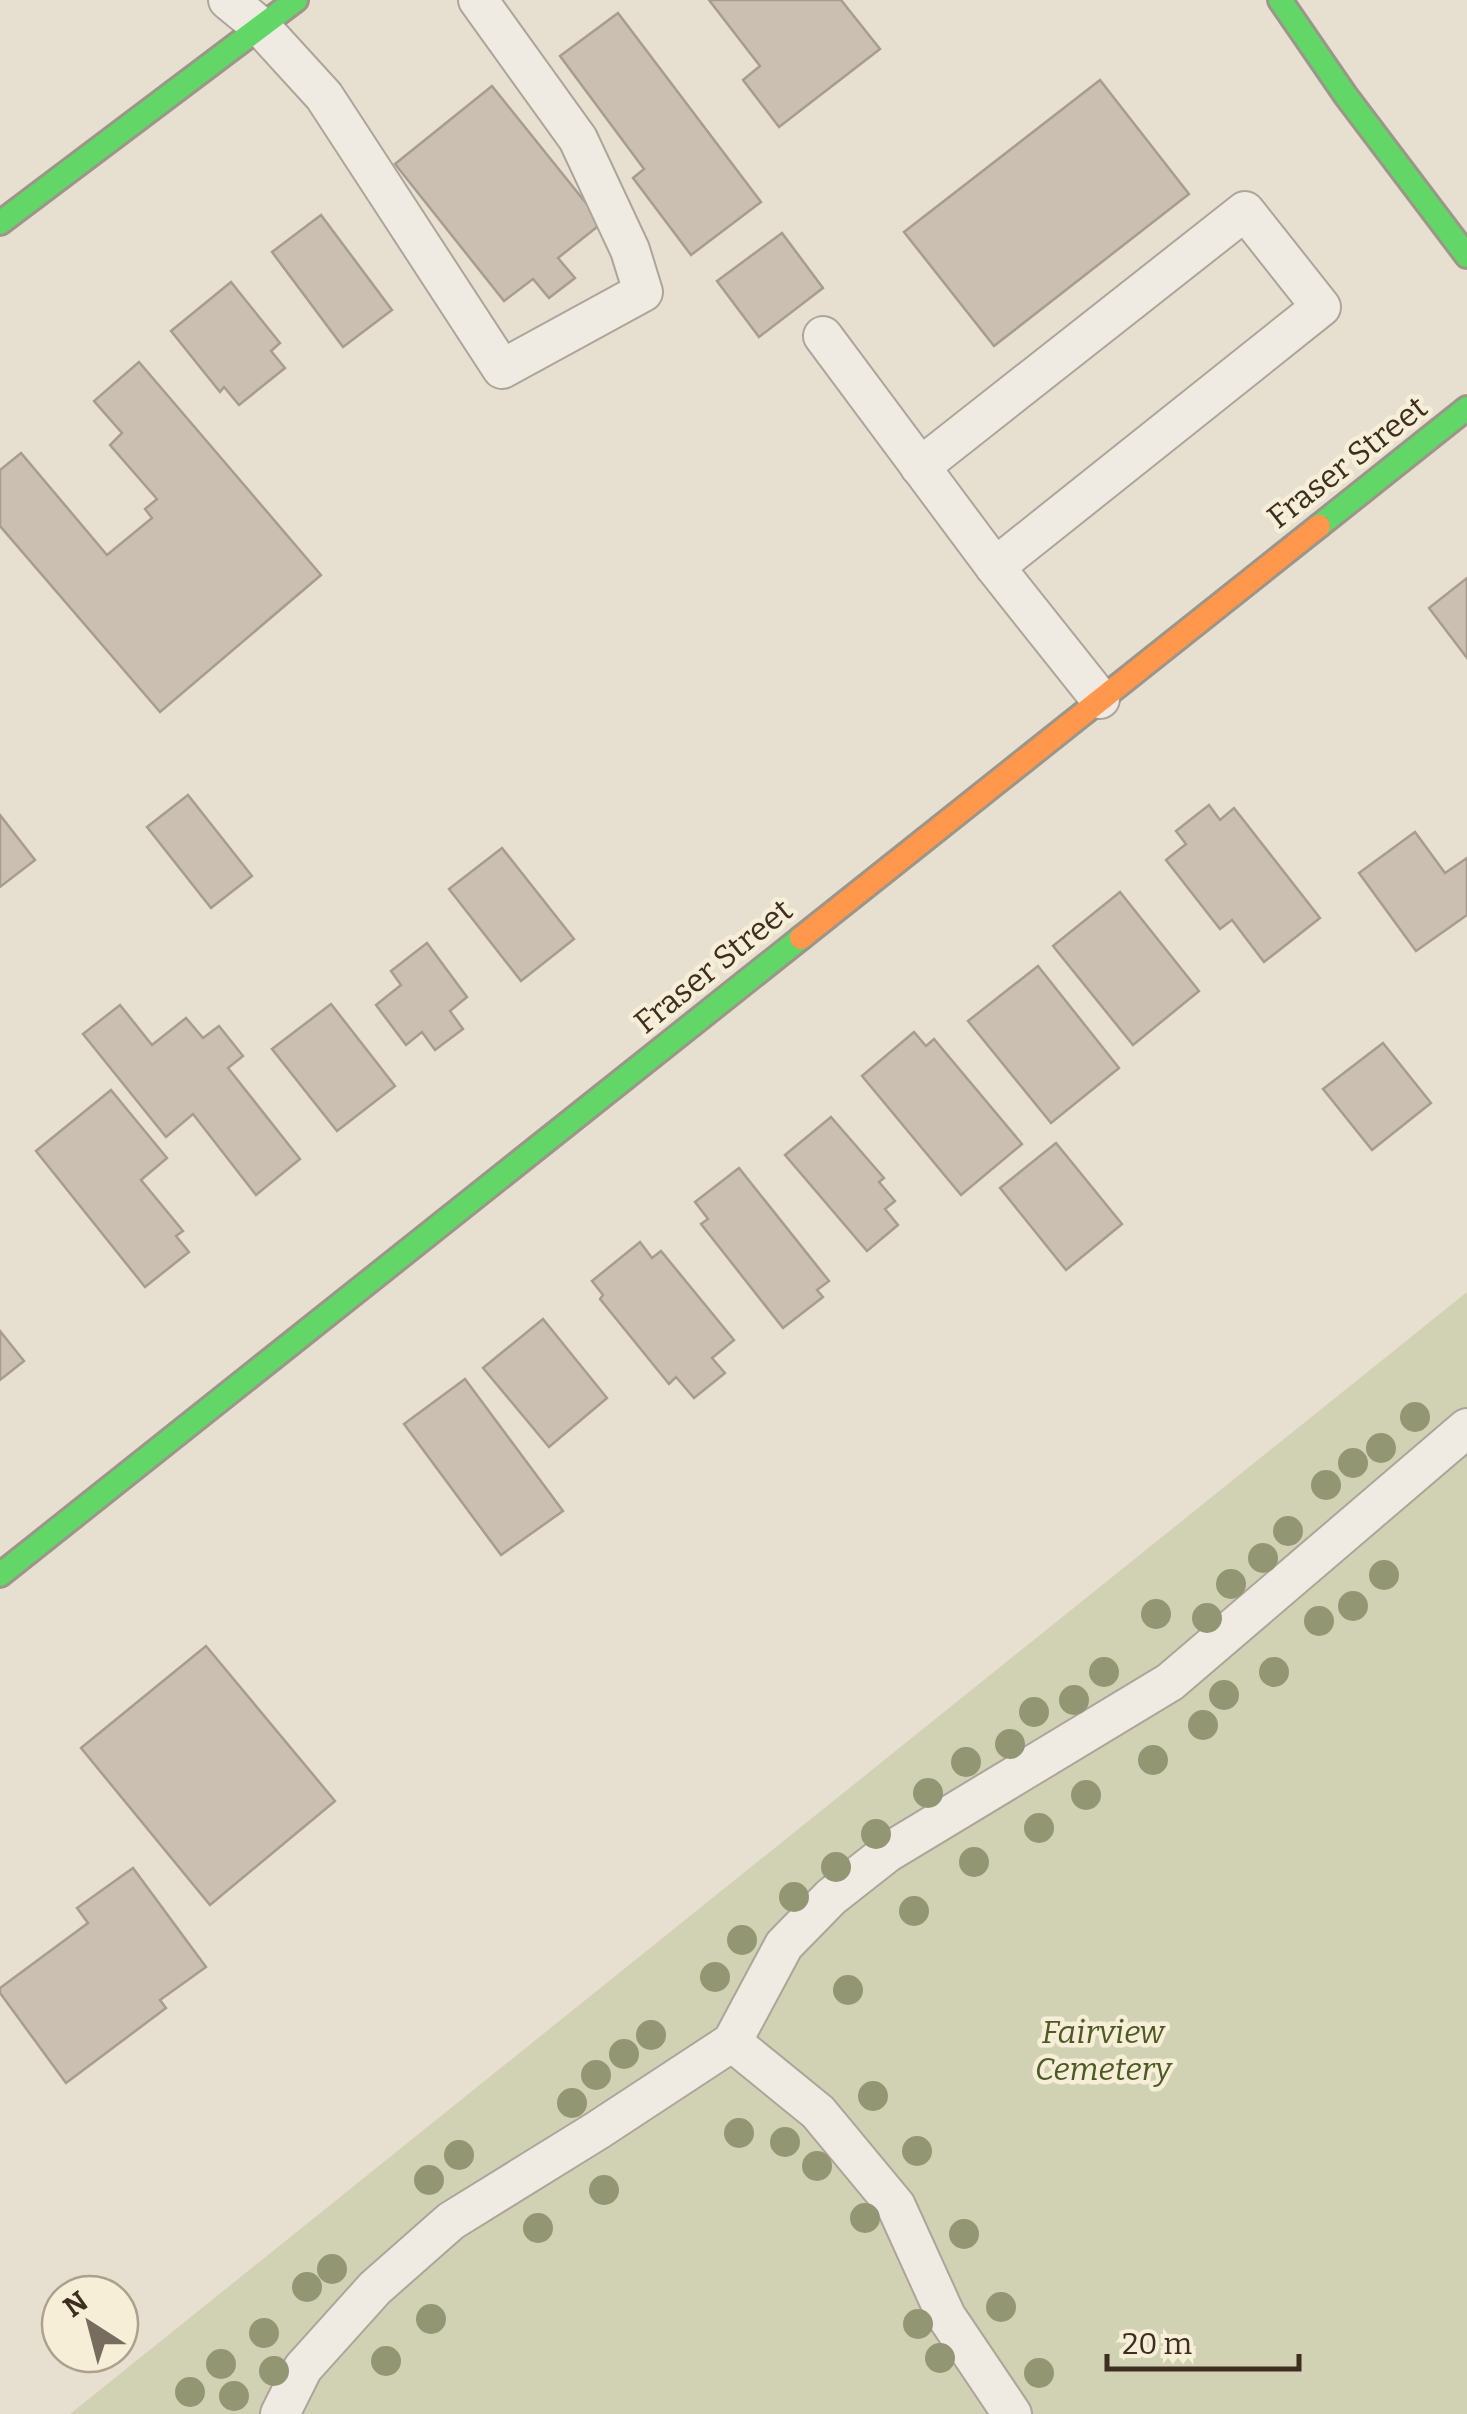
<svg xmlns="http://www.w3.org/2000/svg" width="1467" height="2414" viewBox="0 0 1467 2414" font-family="Bitter,serif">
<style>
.cemetery{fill:#d1d1b3}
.building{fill:#cbbfb2;stroke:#a89c90;stroke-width:2.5}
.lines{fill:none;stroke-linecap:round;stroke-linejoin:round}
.lane-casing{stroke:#ada599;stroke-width:42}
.fast-casing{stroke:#9c958a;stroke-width:28}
.slow-casing{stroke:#9c958a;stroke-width:28}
.lane{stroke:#efebe3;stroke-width:38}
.fast{stroke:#63d668;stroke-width:22}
.slow{stroke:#ff974d;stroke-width:22}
.tree{fill:#929673}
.labels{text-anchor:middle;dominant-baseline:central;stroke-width:9;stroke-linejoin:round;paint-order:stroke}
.street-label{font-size:32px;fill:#3d2e20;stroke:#f7eed8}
.park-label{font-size:32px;font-style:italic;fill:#4d5a26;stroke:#f7eed8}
</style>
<rect width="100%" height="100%" fill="#e7e0d1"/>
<!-- cemetery -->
<polygon class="cemetery" points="1467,1292 1467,2414 70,2414"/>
<!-- building -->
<g class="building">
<polygon points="709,0 841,0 880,49 779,127 743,80 760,66"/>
<polygon points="618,13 761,202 691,255 633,178 644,169 560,56"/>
<polygon points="1100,80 1189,194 994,346 904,232"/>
<polygon points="492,86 602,223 558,258 575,278 549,298 533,279 504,301 395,164"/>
<polygon points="321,215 392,310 343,347 272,252"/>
<polygon points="782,233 823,288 759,337 717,281"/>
<polygon points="231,282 280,343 271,351 285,368 239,405 224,387 220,392 171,331"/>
<polygon points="139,362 321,575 160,712 0,526 0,470 21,453 107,555 152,518 145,509 157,499 110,445 122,433 94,401"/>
<polygon points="1467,578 1467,658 1429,608"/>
<polygon points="188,795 252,876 211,908 147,827"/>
<polygon points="1209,805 1220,820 1234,808 1320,918 1264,962 1232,920 1220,929 1166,860 1186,844 1176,831"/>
<polygon points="0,815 35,860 0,887"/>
<polygon points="1415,832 1445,873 1467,858 1467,915 1416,951 1359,873"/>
<polygon points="502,848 574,939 521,981 449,889"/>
<polygon points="1120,892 1199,991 1133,1045 1053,946"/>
<polygon points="427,943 467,997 450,1011 463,1029 435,1050 422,1032 406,1045 376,1005 401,985 391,971"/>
<polygon points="1038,966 1119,1068 1051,1123 968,1021"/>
<polygon points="331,1004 395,1086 337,1131 272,1049"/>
<polygon points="120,1005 152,1045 186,1018 203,1038 219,1026 243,1056 228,1068 300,1159 256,1195 193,1114 166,1137 83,1034"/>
<polygon points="914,1032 926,1046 934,1039 1022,1144 961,1195 862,1076"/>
<polygon points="1383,1043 1431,1103 1372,1150 1323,1089"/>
<polygon points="111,1090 167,1158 141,1180 183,1231 176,1236 189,1252 145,1287 36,1151"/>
<polygon points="831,1117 884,1178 879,1182 895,1201 885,1209 898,1225 867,1251 785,1155"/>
<polygon points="1056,1143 1122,1224 1066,1270 1000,1188"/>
<polygon points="739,1168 829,1281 817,1290 823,1297 783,1328 701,1224 708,1219 695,1202"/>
<polygon points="640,1242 652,1258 661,1251 734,1340 712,1358 725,1373 694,1398 676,1377 669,1384 600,1299 603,1295 592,1281"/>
<polygon points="543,1319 607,1398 549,1447 483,1368"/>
<polygon points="0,1331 24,1361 0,1380"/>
<polygon points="465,1379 563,1511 501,1555 404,1424"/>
<polygon points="206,1646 335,1801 210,1905 81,1748"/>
<polygon points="133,1868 206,1967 160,2000 166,2008 66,2083 0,1993 0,1988 88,1923 77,1908"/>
</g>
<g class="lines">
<!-- lane casing -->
<g class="lane-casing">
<g id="lane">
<polyline points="228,0 261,27 324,96 502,369 643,292 630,250 578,139 478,0"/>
<polyline points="823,336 995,567 1100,699"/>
<polyline points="920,467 1245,211 1321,307 995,567"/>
<polyline points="732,2042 818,2112 896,2206 946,2316 1012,2414"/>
<polyline points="280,2414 303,2368 375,2288 451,2221 598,2130 732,2042 784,1945 831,1897 887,1853 1170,1682 1467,1428"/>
</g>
</g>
<!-- fast casing -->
<g class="fast-casing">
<g id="fast">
<polyline points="1280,0 1346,96 1467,256"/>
<polyline points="0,223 296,0"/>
<polyline points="1319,526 1467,408"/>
<polyline points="0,1575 801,938"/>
</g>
</g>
<!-- slow casing -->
<g class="slow-casing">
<polyline id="slow" points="801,938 1319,526"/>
</g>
<!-- lane -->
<use href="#lane" class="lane"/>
<!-- fast -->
<use href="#fast" class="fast"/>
<!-- slow -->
<use href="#slow" class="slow"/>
</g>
<!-- trees -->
<g class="tree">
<circle cx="1415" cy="1417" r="15"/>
<circle cx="1381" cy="1448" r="15"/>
<circle cx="1353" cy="1463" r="15"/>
<circle cx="1326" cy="1485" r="15"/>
<circle cx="1288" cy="1531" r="15"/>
<circle cx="1263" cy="1558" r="15"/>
<circle cx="1384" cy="1575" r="15"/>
<circle cx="1231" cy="1584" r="15"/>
<circle cx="1353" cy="1606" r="15"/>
<circle cx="1156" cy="1614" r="15"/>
<circle cx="1207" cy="1618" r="15"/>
<circle cx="1319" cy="1621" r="15"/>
<circle cx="1104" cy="1672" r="15"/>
<circle cx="1274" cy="1672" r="15"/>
<circle cx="1224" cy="1695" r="15"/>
<circle cx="1074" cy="1700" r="15"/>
<circle cx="1034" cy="1712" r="15"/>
<circle cx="1203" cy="1725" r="15"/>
<circle cx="1010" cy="1744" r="15"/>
<circle cx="1153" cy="1760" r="15"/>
<circle cx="966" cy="1762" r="15"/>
<circle cx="928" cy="1793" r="15"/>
<circle cx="1086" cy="1795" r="15"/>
<circle cx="1039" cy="1828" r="15"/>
<circle cx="876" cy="1834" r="15"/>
<circle cx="974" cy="1862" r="15"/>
<circle cx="836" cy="1867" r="15"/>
<circle cx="794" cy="1897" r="15"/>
<circle cx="914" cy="1911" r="15"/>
<circle cx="742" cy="1940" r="15"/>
<circle cx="715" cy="1977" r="15"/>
<circle cx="848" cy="1990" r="15"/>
<circle cx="651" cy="2035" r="15"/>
<circle cx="624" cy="2054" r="15"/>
<circle cx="596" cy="2075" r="15"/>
<circle cx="873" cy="2096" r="15"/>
<circle cx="572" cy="2103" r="15"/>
<circle cx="739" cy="2133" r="15"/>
<circle cx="785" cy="2142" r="15"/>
<circle cx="917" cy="2151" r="15"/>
<circle cx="459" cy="2155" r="15"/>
<circle cx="817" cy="2166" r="15"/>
<circle cx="429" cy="2180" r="15"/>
<circle cx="604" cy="2190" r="15"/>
<circle cx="865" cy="2218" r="15"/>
<circle cx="538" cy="2228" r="15"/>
<circle cx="964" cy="2234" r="15"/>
<circle cx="332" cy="2269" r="15"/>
<circle cx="307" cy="2287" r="15"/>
<circle cx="1001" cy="2307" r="15"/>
<circle cx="431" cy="2319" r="15"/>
<circle cx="918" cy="2324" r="15"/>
<circle cx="264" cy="2333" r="15"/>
<circle cx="940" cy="2358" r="15"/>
<circle cx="386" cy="2361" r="15"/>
<circle cx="221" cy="2364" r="15"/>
<circle cx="274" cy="2371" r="15"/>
<circle cx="1039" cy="2373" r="15"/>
<circle cx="190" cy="2392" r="15"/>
<circle cx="234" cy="2396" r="15"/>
</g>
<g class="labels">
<!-- street labels -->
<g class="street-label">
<text transform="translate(1347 462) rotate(-38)">Fraser Street</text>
<text transform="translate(713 966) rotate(-39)">Fraser Street</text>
</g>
<!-- park labels -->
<g class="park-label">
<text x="1103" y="2032">Fairview<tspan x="1103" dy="37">Cemetery</tspan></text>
</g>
</g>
<!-- north arrow -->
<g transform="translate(90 2324) rotate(324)"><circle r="48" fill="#f7eed8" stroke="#ada18e" stroke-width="2.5"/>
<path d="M0-8L18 38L0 25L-18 38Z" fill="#786c5e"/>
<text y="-15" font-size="28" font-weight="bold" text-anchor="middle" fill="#3d2e20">N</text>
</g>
<!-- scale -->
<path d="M1107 2354v15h192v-15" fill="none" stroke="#3d2e20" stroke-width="5"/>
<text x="1122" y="2354" font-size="30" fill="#3d2e20" stroke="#f7eed8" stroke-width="8" paint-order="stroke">20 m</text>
</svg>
